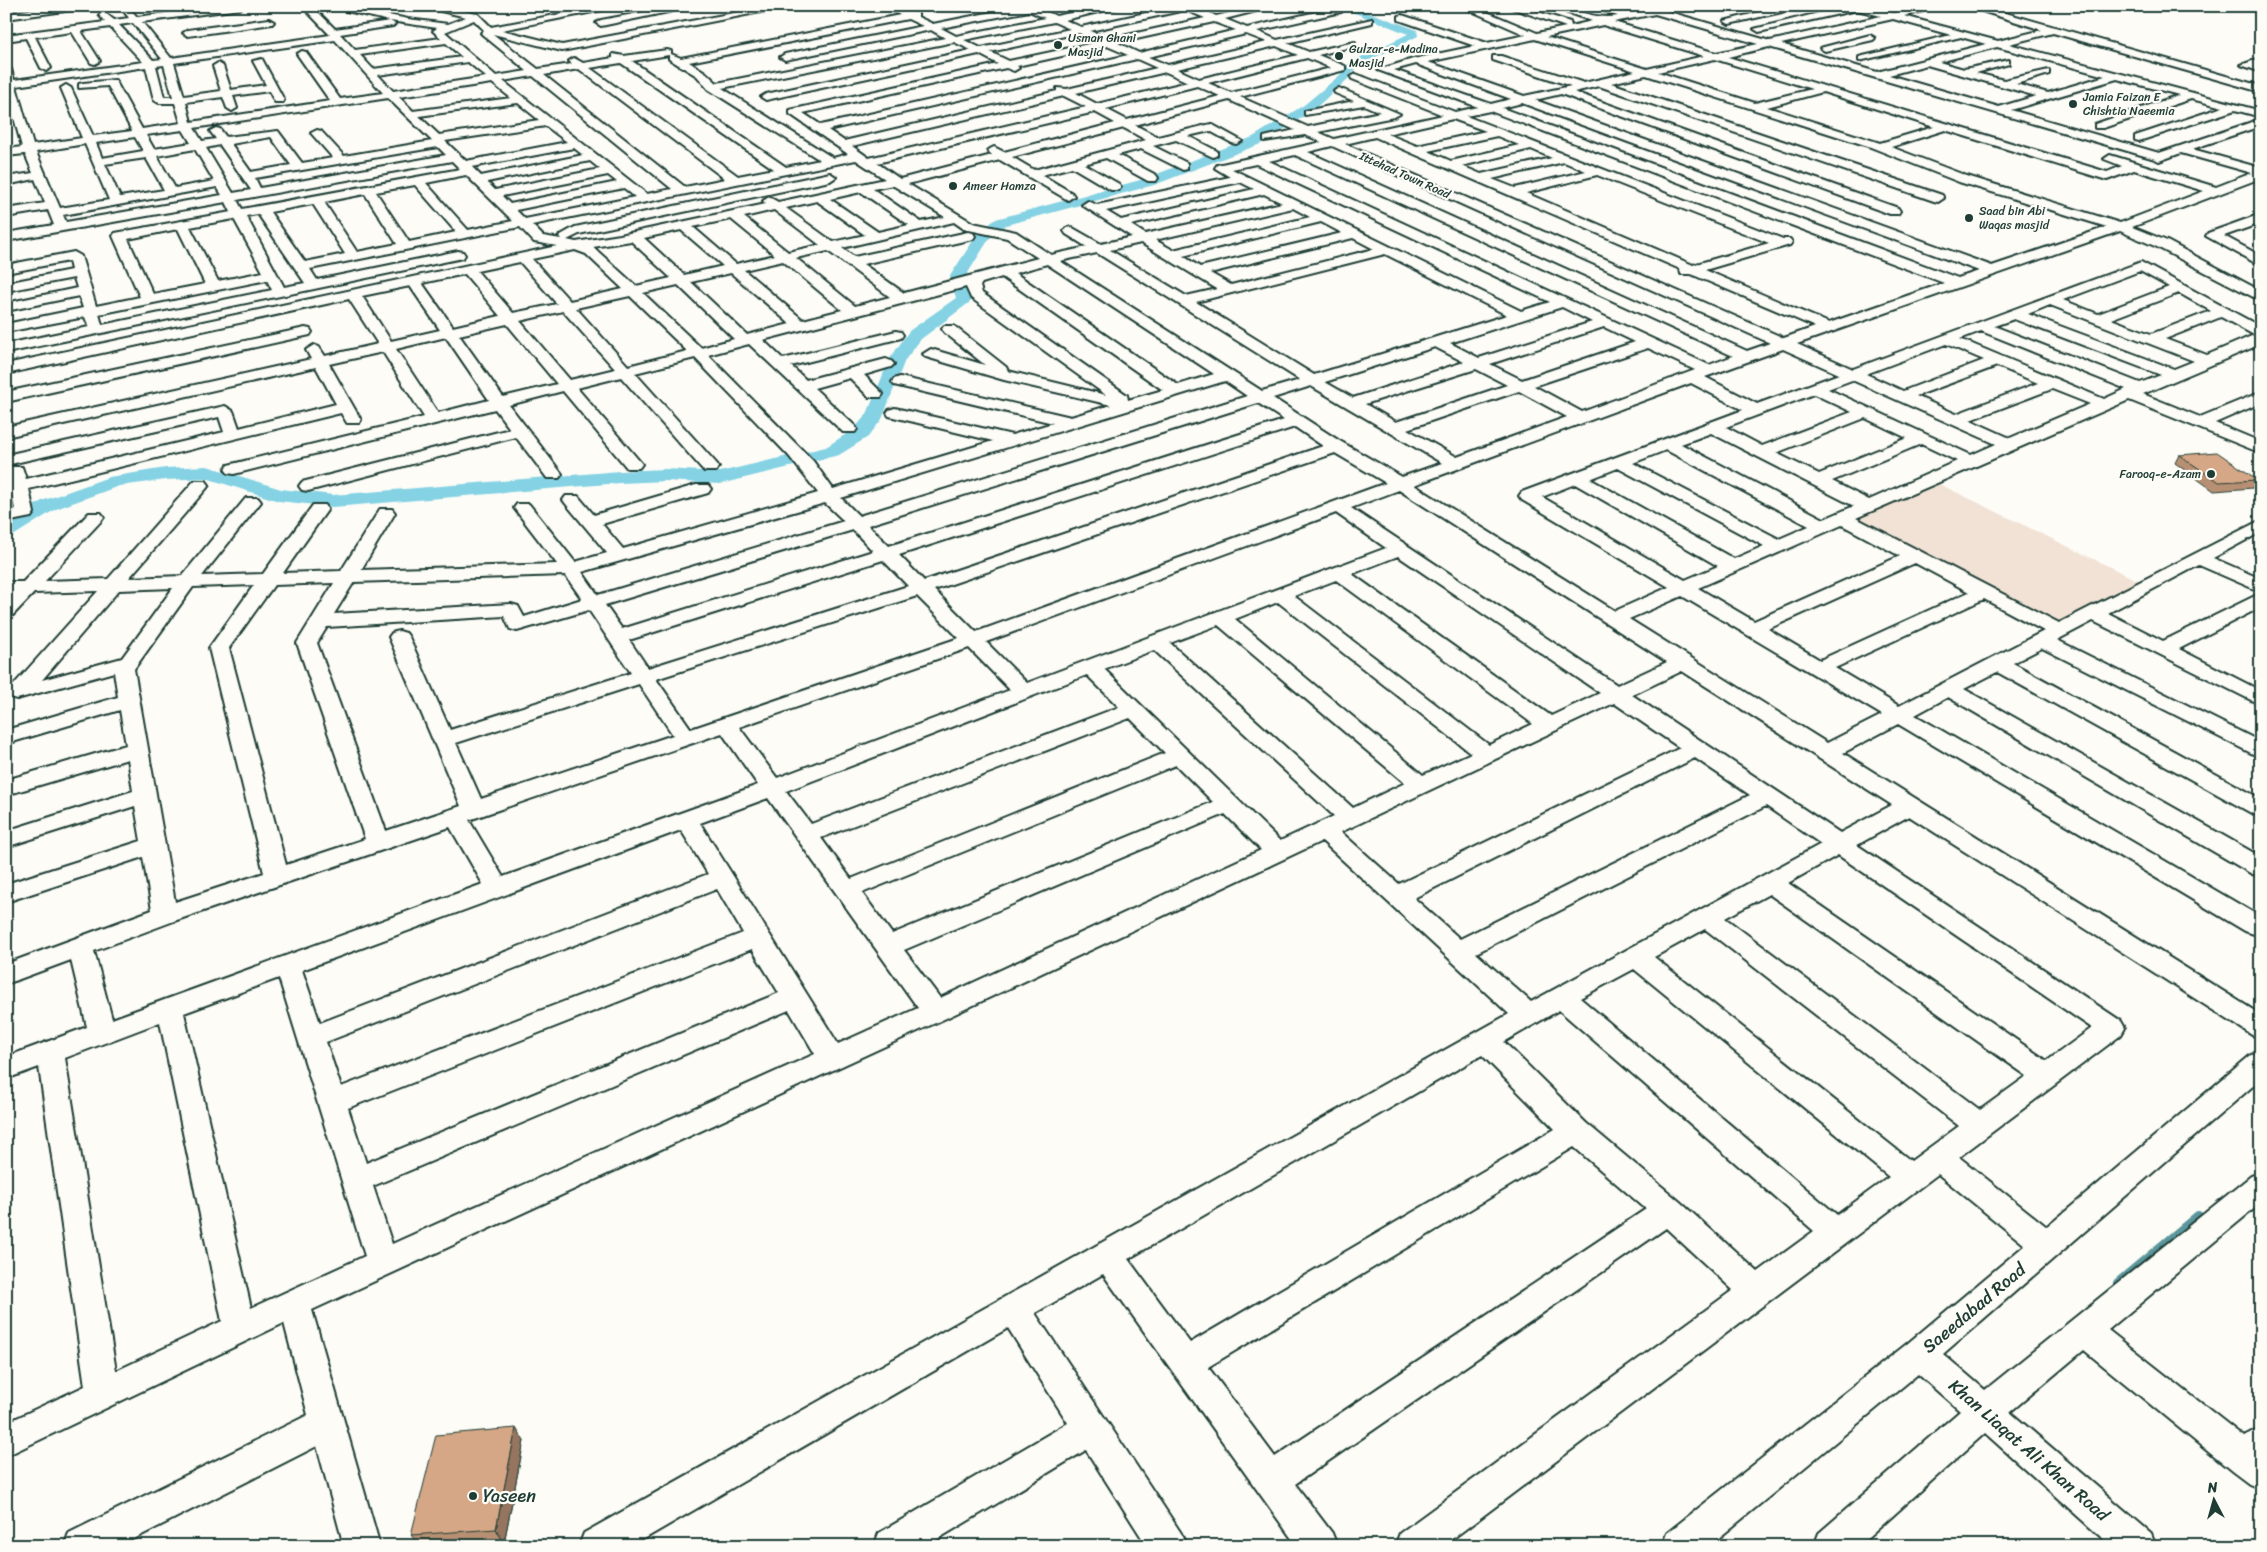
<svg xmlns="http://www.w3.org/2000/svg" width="2267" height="1552" font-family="Sriracha,sans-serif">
	<rect width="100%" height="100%" fill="#fdfcf7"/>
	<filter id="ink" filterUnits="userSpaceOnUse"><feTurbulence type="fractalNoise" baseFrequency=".02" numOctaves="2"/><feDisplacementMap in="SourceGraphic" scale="10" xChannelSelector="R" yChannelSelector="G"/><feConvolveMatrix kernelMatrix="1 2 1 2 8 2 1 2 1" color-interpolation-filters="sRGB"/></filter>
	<g filter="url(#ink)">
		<polygon fill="#f1e2d5" points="1929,479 2147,585 2059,631 1842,518"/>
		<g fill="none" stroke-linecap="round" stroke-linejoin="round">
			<polyline stroke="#5c969d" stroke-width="10" points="2118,1283 2198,1216"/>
			<polygon fill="#84d2e3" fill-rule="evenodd" points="1337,6 1352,6 1417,30 1418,36 1358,66 1348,79 1312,111 1263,143 1154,185 1006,225 989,239 966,276 972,299 970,302 921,339 905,360 882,419 868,437 839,455 720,484 666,481 620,483 333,507 279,501 206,478 166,480 119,486 56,509 13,536 6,538 6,523 42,501 109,477 166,468 207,466 281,489 333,495 620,471 666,469 720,472 826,447 854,429 867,414 889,360 909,331 956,298 950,276 978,233 996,219 1144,179 1253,137 1304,105 1340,75 1350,62 1408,34"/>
			<g stroke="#1f3d34" stroke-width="4">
				<g id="minor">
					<polygon points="58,6 84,6 80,9 6,19 6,13"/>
					<path d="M120,6h8l9,11 81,-11h26l-4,3 -98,13 29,36 159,-23 -28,-29h10l23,23 55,-8 -65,-15h19l64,13 40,5 18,-7 -46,-11h19l39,8 13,13 112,-21h20l-121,24 60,15 209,-39h20l-229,45 -69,-17 45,35 34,-5 -3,-3 5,-3 9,5 30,-5v-4l11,2 43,-6 4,1v3l10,4 219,-43 -15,-9c12,0 22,5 33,7v4l15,7 89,-18h20l-3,2 17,8 48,-10h19l-58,14 16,7 97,-21h18l20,10 42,-10h18l-51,13 22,9 91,-21 5,3 -2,2 -84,19 20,9 95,-21v4l-85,20 22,9 46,-10v4l-37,9 27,11v4l-105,27 68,30 72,-15 -16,-7 -59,10v-4l49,-10 -19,-8 -1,-2 5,-3 61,26 -6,3 -76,15 16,7 109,-24 -91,-36 -1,-2 5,-3 99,38 23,-5 -100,-37 35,-11 62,-13 -76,-26v-4l3,-1 85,28 39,-8 -66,-29h13l64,27 29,-6 -60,-21h14l50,16 1,4 21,-5 -44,-15c25,0 45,15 70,10l-29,-10h15l25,7 34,-7h18l-15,5 104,30 111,-25 -24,-6 -98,22 -5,-3 93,-23h19l27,7 32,-7h17l-38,10 94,25 44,-11 -76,-24h15l280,80v6l-208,-59 -44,11 252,67v6l-26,-7 -96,31 -4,-1v-4l88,-29 -32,-8 -88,29h-8v-4l84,-29 -62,-16 -106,31 148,43 102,-34v7l-69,23 69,19v10l-129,49 35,14 94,50v10l-104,-54 -37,-16 -323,113 56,25 288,-107 120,65v17l-118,50 57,23 61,-25v11l-46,20 46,19v11l-132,-53 -273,118 203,105 202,-103v12l-48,26 48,21v13l-62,-27 -91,48 55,28 98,-48v14l-82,42 82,42v14l-168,-84 -36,19 204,102v16l-219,-110 -29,15 248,136v18l-8,-3 -256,-142 -33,17 297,168v19l-9,-2 -304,-177 -33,18 339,198 7,-2v21l-7,2 -9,-3 -347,-207 -55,29 418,262v23l-9,-3 -343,-219 -52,29 264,176 4,7 -4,7 -162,122 88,70 204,-172 10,-3v27l-318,275 42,36 266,-214 10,-3v30l-153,127 136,107 17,-9v61l-12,-5 -16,-12 -149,-122 -74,62 141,121 5,13h-45l-126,-113 -126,113h-45l5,-13 141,-122 -42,-37 -209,172h-47l5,-13 241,-190 117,-98 -87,-71 -495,372h-48l5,-13 333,-243 -67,-62 -371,256 37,49 5,13h-40l-194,-272 -68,39 146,220 5,13h-39l-61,-96 -160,96h-52l5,-13 189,-110 -60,-95 -376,218h-53l5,-13 925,-519 -187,-173 -378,178 -632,291 68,236h-36l-27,-100 -197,100h-56l5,-13 239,-118 -24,-92 -278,133v-33l79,-37 -46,-319 -33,12v-22l81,-30 -16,-67 -65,24v-20l146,-54 -9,-53 -137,45v-18l135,-43 -6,-35 -129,41v-16l127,-40 -5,-32 -122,36v-15l120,-35 -6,-35 -114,34v-14l112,-33 -4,-25 -97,27 -7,-2 -4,-4 4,-4 88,-98 -64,2 -21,22 -7,2v-18l6,-5h-6v-12h17l66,-69h12l3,4 -3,4 -56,60 63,-2 86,-98h12l3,4 -3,4 -77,89 53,-2 64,-78h12l3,4 -59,74 61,-2 50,-69h12l3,4 -45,64 58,-2 39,-62h12l3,4 -34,57 196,-6 -43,-56 3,-4h12l46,58 32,-9 -41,-49 -3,-4 3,-4h12l16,19 102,-30h12l3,4 -3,4 -106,31 21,25 195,-56 -29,-37 -94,-98 -60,15 81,90 3,4 -3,4h-12l-83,-94 -44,11 65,76 -3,4h-12l-64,-77 -54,14 53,69 -3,4h-12l-31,-41 -208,54 -6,-1 -3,-4 3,-4 208,-53 -15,-20 -261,65 -6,-1 -3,-4 3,-4 196,-48 -41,-65 -54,12 32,56 -2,3h-12l-6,-10 -312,76 5,24 -3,4 -25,5v-10l9,-2 -3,-17 -6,1v-10l4,-1 -3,-12 3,-4h12l4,12 198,-47 -5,-15 -213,48v-10l219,-49 8,5 6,17 97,-24 -20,-37 -310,70v-10l305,-68 -5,-9 8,-5 5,2 6,9 53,-12 -29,-45 -343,75v-10l551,-118 -23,-4 -14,-15 -210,42 7,11 141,-29 5,1 2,3 -2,3 -5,1 -452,94v-9l83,-17 -4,-10 -79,15v-8l77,-16 -4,-12 -73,15v-8l71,-15 -3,-10 -68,13v-8l65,-13 -2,-9 -63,12v-8l68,-13 7,4 15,50 44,-9 -27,-61 2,-3 116,-21 -5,-10 -220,39v-8l48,-8 -6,-15 -42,7v-8l39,-6 -10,-24 -29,6v-8l27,-4 -8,-19 -19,2v-7l16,-2 -16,-58v-23l5,3 3,11 129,-18 -33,-35 -29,4 19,30 -5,3 -4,-1 -19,-31 -37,5 16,31 -5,3 -5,-3 -15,-30 -20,3v-6l99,-13 -6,-7 5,-3 10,8 15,-2zM1185,10l20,8 -96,21 -19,-8zM1029,11l16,7 -89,18 -15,-8zM1655,14l103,30 -42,9 -102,-31zM908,19l15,7 -138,28 -5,3 5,3 146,-30 14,8 -228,45 -12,-11 -16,-10zM1893,19l58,16 -92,22v4l102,-24 25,7 -109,28 -96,-28zM474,20l10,10 -3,3 2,2 44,36 -31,5 -51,-44zM390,21l47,7 -4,3 8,7 -86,12 -15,-16 53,-8 2,-2zM1054,22l16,7 -89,19 -17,-8zM1214,22l22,8 -97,23 -21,-10zM133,23l29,36 -9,1 -34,-35zM1603,25l101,31 -57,13 -101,-32zM1079,33l19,9 -89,19 -19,-9zM1246,34l21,8 -99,23 -20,-8zM1535,39l100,32 -51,12 -83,-27h-8v4l78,26 -47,10 -96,-34zM335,40l48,53 -43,6 -34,-47 -4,-1 -5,3 33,47 -139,21 -5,-20 37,-5 4,11 5,3 5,-3 -4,-12 36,-5 6,11h8l1,-2 -22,-41 -9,2 13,24 -35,5 -8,-24 -5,-3 -5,3 8,25 -37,5 -10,-33zM954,42l17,8 -205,44 -5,3 5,3 213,-46 19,10 -208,46v4l58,40 -15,4 -111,-70zM446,43l16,14 -89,12 -13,-14zM1107,46l21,9 -307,70 -18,-12 203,-45 8,3 5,-3 -2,-2zM1276,46l22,9 -99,24 -22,-10zM1769,47l386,112 4,2 22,-8 71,20 -36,14 -106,-32 -6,4 18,7 -15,6 -379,-115zM1997,47l108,29 -57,17 -32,-9 33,-10v-4l-45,10 -28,-7 33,-9v-4l-45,9 -25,-7zM669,55v4l28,17 11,13 112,71 -34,7 -154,-106zM1307,58l24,10 -100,25 -23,-10zM1137,59l20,9 -90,21 -10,-1v3l-213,50 -16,-11zM1715,59l97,30 -57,14 -97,-31zM468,62l18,15 -93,14 -15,-16zM621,63l153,106 -36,7 -148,-108zM1416,64l95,35 -20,5 -97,-34zM164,65l9,32h-9l-8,-31zM1927,65l109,31 -37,11 -110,-32zM146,67l8,33 5,3h16l6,20 -39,6 -27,-49 -32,3 -4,1v4l29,-2 24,45 -39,5 -22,-48 -5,-3 -5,3 21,50 -49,7 -17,-59zM579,69l146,110 -40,8 -141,-112zM1166,72l22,10 -91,22 -21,-11zM1646,75l222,71 91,36 148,45 -115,39 -457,-166 26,-6 329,120h8l2,-3 -2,-3 -324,-116 25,-6 335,115 4,1 6,-4 -2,-3 -331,-112zM533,76l139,113 -25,5 -144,-113zM492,83l19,15 -98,13 -14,-14zM1197,86l23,10 -93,24 -21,-11zM1823,92l111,35 -54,16 -113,-36zM1064,96l22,11 -217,51 -17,-12zM388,98l44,43 -88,15 -23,-25 -4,-1 -6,3 22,25 -31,5 -24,-32 -52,6 -6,-8 -4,-1 -6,3 6,8 -14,2 -8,-13zM1229,100l66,30 -31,7v4l41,-6 17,7 -105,23 -2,3 15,9 -133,28 -9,-4 -6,4 50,32 -31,7 -30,-17 -5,1 -2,3 2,3 21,13 -36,8 -35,-23 -43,-9 -65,-39 92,-24 68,40 6,-4 -2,-3 -30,-18 30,-8 39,23h8l2,-3 -2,-3 -35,-20 22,-6 42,23h8l2,-3 -2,-3 -38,-20 23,-6 42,21 4,-1v-6l-34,-17 23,-6 37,17 4,-2v-4l-29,-15 22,-5 22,12 4,1 6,-3 -31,-17 -53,13 -23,-12zM518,103l21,17 -100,15 -20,-19zM1522,103l457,168 -21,7 -456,-170zM1490,111l454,172 -115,40 -124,-53 85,-25 2,-3 -2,-3h-7l-317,-123zM1095,112l20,11 -111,29 -10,-5 -4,2 -2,2 4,4 -92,24 -23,-16zM1453,119l33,12 -69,15 -30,-12zM546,126l21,16 -101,19 -21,-20zM1124,128l22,12 -112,30 -22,-13zM183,130l8,13 -37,6 -8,-14zM1945,130l162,50 27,-10 70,21 -84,32 -153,-47 -76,-29zM1497,136l22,9 -68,16 -23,-10zM135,137l8,14 -41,7 -6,-15zM271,137l20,28 -40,7 -20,-28zM1375,137l305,132 1,5h10l124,53 -31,11 -439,-194zM85,144l24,56 -49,8 -24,-56zM220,145l31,45 -18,3 -27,-45zM1332,146l438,197 -23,8 -439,-199zM438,147l8,8 -186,33 -5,-10zM574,148l9,7 -102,21 -9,-9zM195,149l19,32 -39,7 -18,-32zM1531,149l21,9 -71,16 -19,-8zM1295,155l438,201 -24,9 -440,-204zM146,158l18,32 -44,7 -15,-33zM856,160l29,19 -107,23 -9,-5 -6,4 3,3 -146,31 -44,7 -9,-2 12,-6 251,-53 6,-4 -6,-4 -255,54 -16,9 2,3 -18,-3 -11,-11zM452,161l8,8 -218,40 -5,-9zM590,161l10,8 -105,21 -8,-8zM1564,162l22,9 -71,17 -23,-9zM1256,164l294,138 -29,9 -289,-142zM466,175l47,46 -45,9 -42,-47zM608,175l9,7 -107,22 -8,-8zM1597,175l172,68 -76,22 -167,-72zM1240,182l14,7 -133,31 -15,-9zM415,185l41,47 -47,10 -33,-50zM893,185l1,1 51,31 -24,5 -48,-33zM217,187l5,8 -156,27 -3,-7zM624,188l11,9 -110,22 -9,-9zM861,192l48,33 -31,7 -48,-33zM365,194l32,50 -40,8 -33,-50zM1264,194l18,9 -137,31 -14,-9zM817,201l48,34 -32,7 -47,-34zM313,204l32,50 -40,8 -35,-50zM1293,208l17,9 -137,33 -18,-10zM774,210l46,35 -32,7 -44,-35zM258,214l47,69 -21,4 -38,-71zM234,219l29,53 -45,9 -28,-54zM731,219l44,36 -39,9 -43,-37zM954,222l10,7 43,9 31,20 -134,35 -41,-29 110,-25 2,-3 -2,-3 -5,-1 -114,25 -12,-9zM1321,222l21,11 -142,34 -17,-11zM178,229l27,55 -52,10 -25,-55zM681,230l42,36 -39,9 -40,-37zM1353,238l21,11 -143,36 -21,-12zM631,241l40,37 -35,8 -43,-39zM1141,243l76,46 -31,7 -76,-46zM575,250l11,4 37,35 -53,12 -38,-42zM828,251l62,46 -35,9 -59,-48zM1097,253l203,127 -38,11 -202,-130zM1385,254l122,61 -193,60 -118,-73zM783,261l59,49 -39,10 -59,-50zM520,262l37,42 -44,9 -36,-42zM1047,264l167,110 -36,11 -163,-112zM2140,271l29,16 -71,27 -35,-14zM731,273l59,51 -43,11 -56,-53zM465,274l35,42 -47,11 -31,-44zM1002,277l161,113 -35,10 -1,-5 -145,-102 -2,-7 2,-3zM267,280l5,10 -170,35 -3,-11zM678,285l56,54 -33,9 -58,-55zM410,286l30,44 -49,11 -29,-45zM966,287l5,11 135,97 -98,-24 -2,-4 -52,-41h-10l-2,3 2,3 41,33 -54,-16 -8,5 3,3 78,23 107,25 -40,12 -171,-40 -6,2 -2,3 2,3 159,38 -41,12 -117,-27 -6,2 -2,3 2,3 104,25 -160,48 -20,-28 -105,-106 41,-11 94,88h12l2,-3 -2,-3 -41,-38 36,-10 19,19h12l2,-3 -19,-19 27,-8 3,-3 -3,-3 -5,-2 -80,21 -15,-14 110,-28 2,-3 -2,-3 -5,-1 -113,28 -20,-19zM2179,293l32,18 -60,23 -40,-15zM630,296l57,55 -59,15 -52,-58zM2050,305l144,56 -20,8 -146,-55zM1562,307l30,15 -113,36 -29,-15zM563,311l52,58 -45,11 -50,-59zM2221,317l33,18 -47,20 -42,-16zM2014,319l147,56 -21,8 -146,-57zM507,324l50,60 -54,13 -44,-62zM1604,327l31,15 -113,38 -32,-16zM1981,331l145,58 -22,10 -144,-60zM446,337l43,63 -51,13 -42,-64zM1946,344l38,16 -81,31 -37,-17zM1435,347l29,15 -111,36 -28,-16zM1648,348l47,22 -113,42 -48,-26zM1783,349l56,25 -82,30 -52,-27zM1997,366l41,17 -82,31 -40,-18zM1476,369l31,16 -111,37 -31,-18zM1852,380l144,64 -25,11 -143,-66zM1225,381l22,15 -388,120 -18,-18zM1691,383l52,27 -221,82 -3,4 3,4 147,87 -54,24 -201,-126zM1311,386l131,77 -40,14 -64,-37 -65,-42zM2052,389l38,15 -80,34 -40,-18zM1519,391l48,26 -110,40 -50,-28zM1814,394l38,18 -90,34 -36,-19zM1258,403l26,17 -395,126 -21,-21zM1865,418l42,20 -88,36 -43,-21zM1295,427l28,19 -399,135 -25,-26zM1711,433l143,73 -30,13 -143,-75zM1921,444l36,17 -88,39 -37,-19zM1666,450l143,76 -30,13 -146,-76zM1335,453l51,30 -410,149 -42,-42zM1618,468l146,78 -30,13 -144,-80zM1575,484l143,82 -33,14 -143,-83zM1399,490l268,172 -50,23 -266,-177zM825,503l19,18 -246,74 -16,-23zM1336,513l50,35 -359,135 -41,-41zM1842,525l58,31 -146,65 -56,-33zM853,530l20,21 -251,78 -17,-24zM1398,556l202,137 -49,23 -199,-142zM883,560l25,26 -260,82 -19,-28zM1915,563l54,29 -149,68 -52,-31zM565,575l17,24 -58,18 -6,-11 -7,-2 -177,10 20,-32zM1336,580l197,144 -44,21 -195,-149zM334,583l-37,60 68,196 -79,26 -57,-217 45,-63zM254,585l-45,63 55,225 -89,29 -41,-233 59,-82zM173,588l-51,70 -80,22 77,-90zM917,596l42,42 -268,91 -35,-50zM1682,596l200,119 -55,28 -198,-124zM1984,599l60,32 -145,75 -64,-38zM1278,602l193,151 -48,22 -188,-156zM589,610l42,63 -181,57 -41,-93 -3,-4 -7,-2 -7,2 -3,4 72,169 -75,25 -69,-188 10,-16 177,-11 6,13 7,2zM1218,625l187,158 -52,25 -183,-165zM969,648l41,42 -233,88 -38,-51zM1154,650l180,166 -54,25 -176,-172zM1682,671l210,134 -52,28 -208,-138zM1087,675l32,32 -308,117 -25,-33zM639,684l34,51 -192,64 -25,-56zM1614,703l66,45 -281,136 -58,-52zM1130,718l35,35 -314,126 -30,-41zM722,733l36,52 -255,92 -34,-57zM1695,758l55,37 -290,144 -46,-41zM1176,765l37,37 -321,132 -30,-41zM768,798l150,210 -80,36 -138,-221zM1766,806l55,38 -290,158 -55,-49zM1225,814l36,36 -321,148 -36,-48zM450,827l33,57 -371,135 -18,-68 80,-30zM681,830l27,44 -388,149 -18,-53zM1838,855l254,173 -45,33 -259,-178zM717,889l26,44 -402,154 -15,-45zM1769,894l258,182 -47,34 -255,-192zM1705,929l254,197 -48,35 -257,-204zM752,949l27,44 -413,170 -18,-55zM1634,969l255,208 -52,38 -257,-217zM279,978l86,278 -114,52 -67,-295zM789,1010l26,44 -423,190 -19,-58zM1559,1010l255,221 -56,41 -79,-71 -93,-78 -82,-81zM160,1022l62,299 -106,50 -51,-313zM1482,1055l73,74 -365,214 -62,-84zM1574,1147l72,62 -371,248 -67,-90z"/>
					<polygon points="677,6 697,6 601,26 596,23 601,20"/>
					<polygon points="1779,7 1784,10 1782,12 1729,24 1724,21"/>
					<polygon points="269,19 274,22 272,24 188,36 183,33 188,30"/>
					<polygon points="1870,35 1875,38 1873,40 1825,51 1820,48"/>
					<polygon points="2261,58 2261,64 2258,65 2261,66 2261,72 2241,65"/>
					<polygon points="2261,214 2261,223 2224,236 2261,256 2261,266 2206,236 2208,233"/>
					<polygon points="305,328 310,329 312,332 310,335 6,402 6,392"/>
				</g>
			</g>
			<use href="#minor" fill="#fdfcf7" fill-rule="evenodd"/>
		</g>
		<g fill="#b79073" stroke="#1f3d34">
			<polygon points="2179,455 2258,480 2253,488 2214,491 2175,463"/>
			<polygon points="524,1441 504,1543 456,1546 419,1546 411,1535"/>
		</g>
		<polygon fill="#95755e" stroke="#1f3d34" points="516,1428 524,1441 504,1543 496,1529"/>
		<g fill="#d5a786" stroke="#1f3d34">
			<polygon points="2217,452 2258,480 2219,482 2179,455"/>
			<polygon points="516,1428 496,1529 411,1535 436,1435"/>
		</g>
	</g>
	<g fill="#1f3d34" stroke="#fdfcf7" stroke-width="2">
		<circle cx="1058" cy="45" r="5"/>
		<circle cx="1339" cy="56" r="5"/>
		<circle cx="2073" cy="104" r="5"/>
		<circle cx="953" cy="186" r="5"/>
		<circle cx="1969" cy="218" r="5"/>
		<circle cx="2211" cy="474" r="5"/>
		<circle cx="473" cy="1496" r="5"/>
	</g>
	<g text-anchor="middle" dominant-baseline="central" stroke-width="4.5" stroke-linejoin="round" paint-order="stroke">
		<g font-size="12" fill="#1f3d34" stroke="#fdfcf7" text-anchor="start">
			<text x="1068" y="38">Usman Ghani<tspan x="1068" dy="14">Masjid</tspan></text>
			<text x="1349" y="49">Gulzar-e-Madina<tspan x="1349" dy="14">Masjid</tspan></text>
			<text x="2083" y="97">Jamia Faizan E<tspan x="2083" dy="14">Chishtia Naeemia</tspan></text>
			<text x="963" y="186">Ameer Hamza</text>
			<text x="1979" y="211">Saad bin Abi<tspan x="1979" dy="14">Waqas masjid</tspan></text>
			<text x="2201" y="474" text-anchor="end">Farooq-e-Azam</text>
		</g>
		<g font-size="12" fill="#1f3d34" stroke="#fdfcf7">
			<text transform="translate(1405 175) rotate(24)">Ittehad Town Road</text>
		</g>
		<g font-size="18" fill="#1f3d34" stroke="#fdfcf7">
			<text transform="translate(1974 1308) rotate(-40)">Saeedabad Road</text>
			<text transform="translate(2029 1450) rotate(41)">Khan Liaqat Ali Khan Road</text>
		</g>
		<g font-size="18" fill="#1f3d34" stroke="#fdfcf7" text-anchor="start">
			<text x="483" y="1496">Yaseen</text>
		</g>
	</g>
	<rect width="2267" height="1552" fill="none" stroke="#fdfcf7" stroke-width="25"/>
	<rect x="12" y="12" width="2242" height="1527" fill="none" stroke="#1f3d34" stroke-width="2" filter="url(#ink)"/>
	<g transform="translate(2214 1500) rotate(354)" stroke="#fdfcf7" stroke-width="4" paint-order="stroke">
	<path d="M0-4L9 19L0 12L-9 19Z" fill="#1f3d34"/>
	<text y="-8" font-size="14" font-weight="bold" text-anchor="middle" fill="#1f3d34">N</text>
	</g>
</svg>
